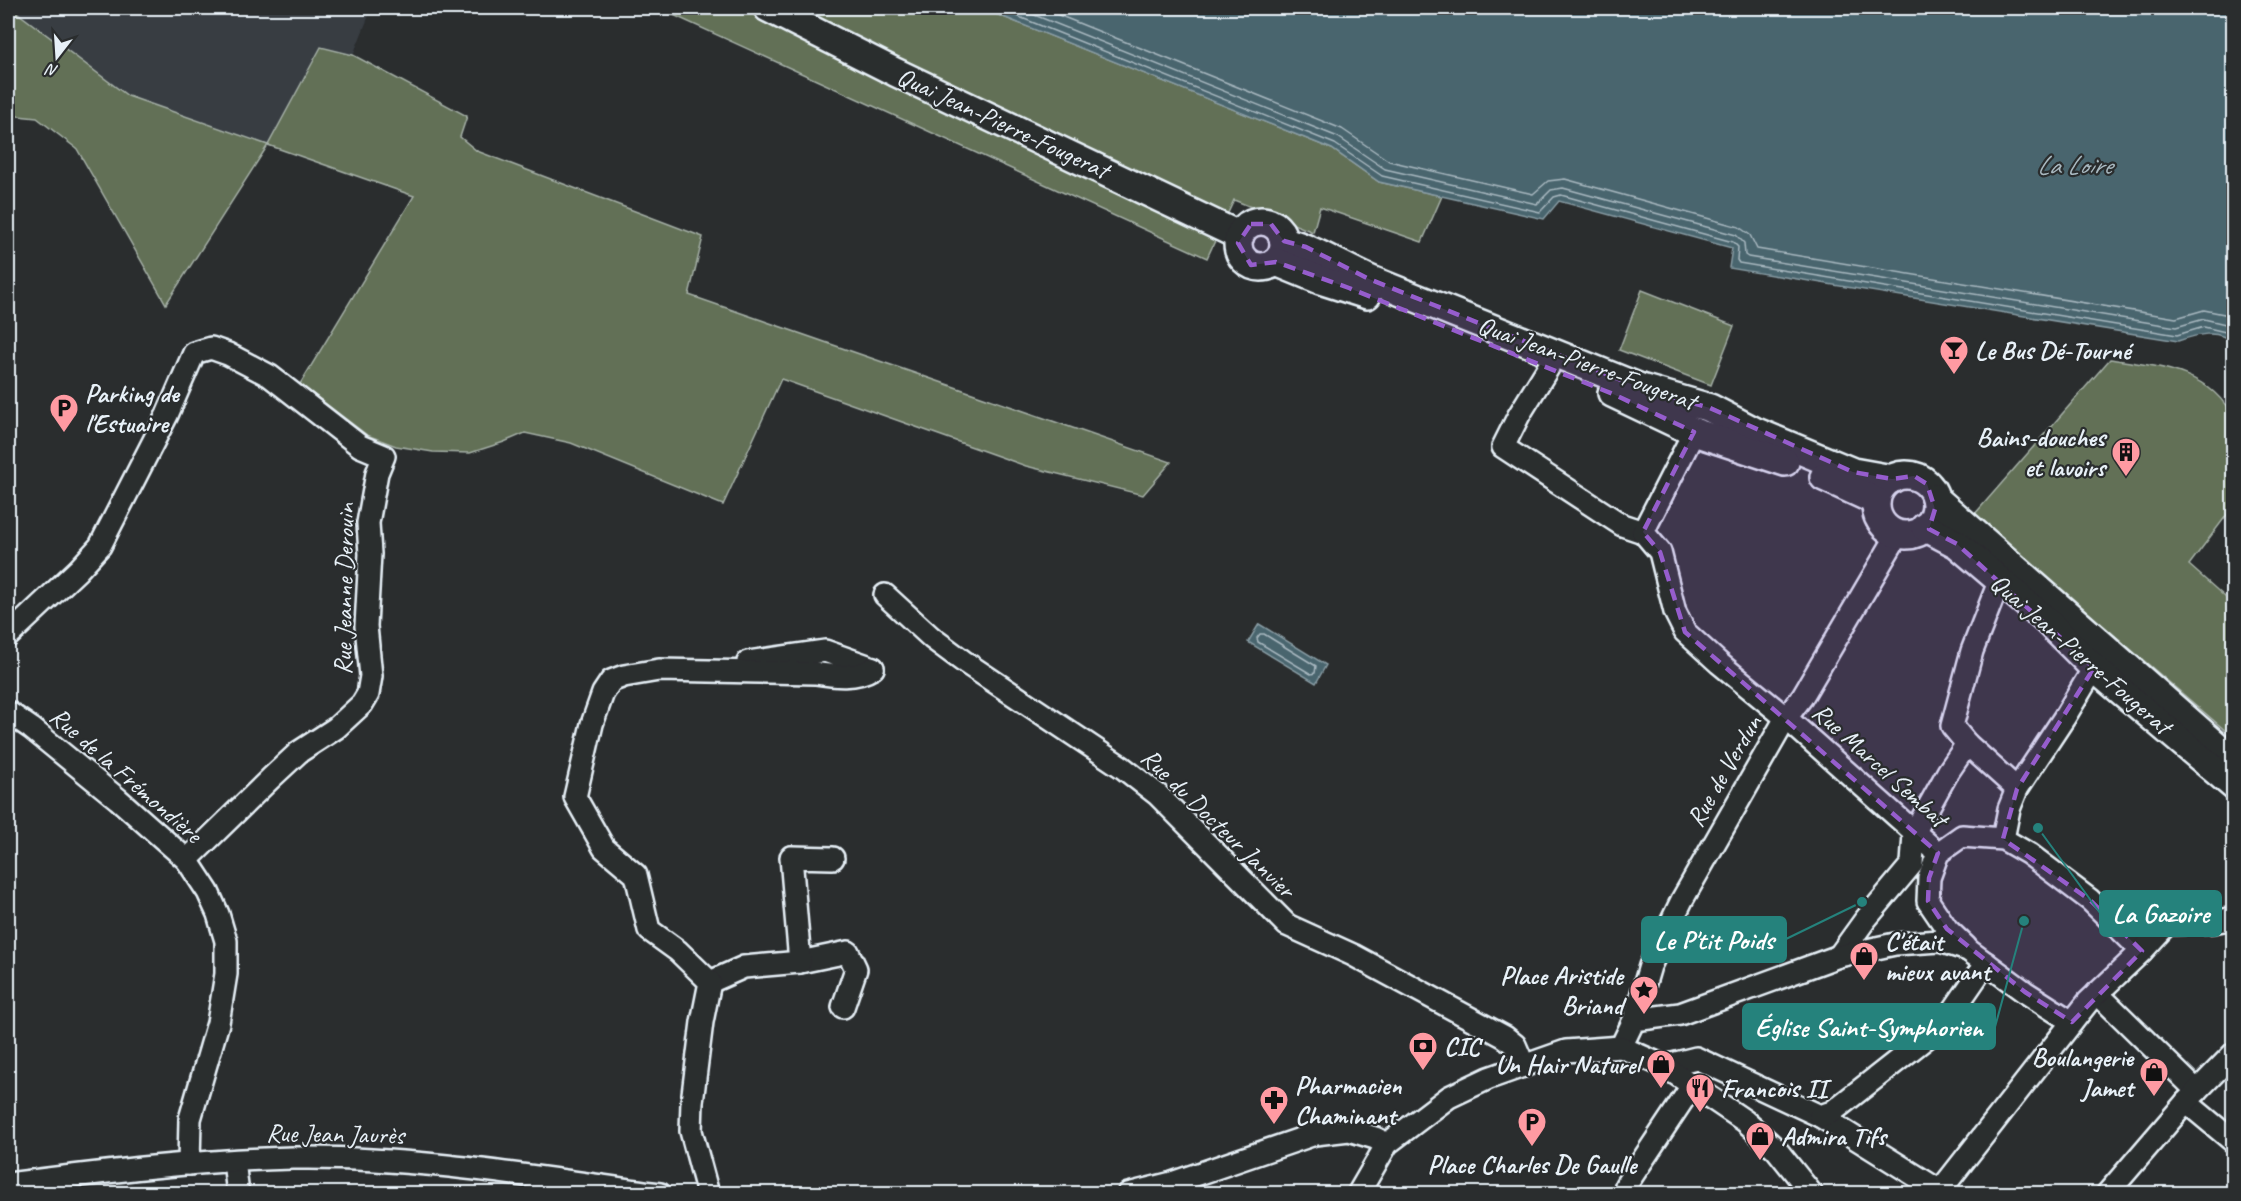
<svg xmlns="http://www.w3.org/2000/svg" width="2241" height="1201" font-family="Caveat,sans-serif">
	<rect width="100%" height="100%" fill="#2a2d2e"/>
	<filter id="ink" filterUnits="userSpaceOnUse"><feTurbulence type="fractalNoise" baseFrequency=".0167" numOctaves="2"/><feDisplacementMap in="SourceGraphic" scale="12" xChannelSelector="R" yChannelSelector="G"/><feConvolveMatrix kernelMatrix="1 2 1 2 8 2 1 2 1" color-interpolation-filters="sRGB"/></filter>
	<g filter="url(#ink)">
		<polygon fill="#383d43" points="11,8 372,8 353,55 321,47 268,145 128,96"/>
		<g fill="#626f56" stroke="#a5b0a7" stroke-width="1.5">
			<polygon points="8,8 11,8 128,96 268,145 321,47 353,55 467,116 460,137 477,151 703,237 689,295 1171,462 1143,495 1026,466 781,379 723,505 571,443 525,433 504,442 470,453 433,452 396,446 367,435 300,384 414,196 268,145 166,304 77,149 37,118 8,115"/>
			<polygon points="658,8 981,8 1332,149 1379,182 1442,196 1422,242 1320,207 1313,232 1234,200 1207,258"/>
			<polygon points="1642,290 1734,326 1711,385 1619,350"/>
			<path d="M2110,359c46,7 101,11 123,59v83l-4,11 -40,53 44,39v133l-259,-222z"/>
		</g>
		<g fill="#4a656e" stroke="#899da5" stroke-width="1.5">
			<path d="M981,8h1252v335c-15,-15 -37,-8 -55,-2l-449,-73 3,-20 -173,-47 -15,18 -165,-37 -47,-33z"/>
			<polygon points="1259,624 1326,665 1316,683 1248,642"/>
		</g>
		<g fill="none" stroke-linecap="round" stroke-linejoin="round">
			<g stroke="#a9b9c1" stroke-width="1.5">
				<polyline points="997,8 1335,144 1382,176 1540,212 1554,197 1561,195 1733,242 1738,247 1737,260 1739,263 2177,335 2204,327 2234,334"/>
				<polyline points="1017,8 1338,137 1385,169 1537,204 1551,190 1563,188 1736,235 1744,243 1745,255 1748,257 2176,327 2204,319 2234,326"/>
				<polyline points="1041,8 1342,129 1389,161 1533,194 1548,181 1565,179 1739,227 1750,235 1757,249 2176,318 2204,310 2234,316"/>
				<polygon points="1260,634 1264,634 1316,666 1315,673 1311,674 1258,642 1257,638"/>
			</g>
			<g stroke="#e8f1f8" stroke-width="26">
				<g id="minor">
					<polyline points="1548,368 1519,415 1503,447 1622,525 1643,532"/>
					<polyline points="1643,532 1660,552 1675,612 1685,632 1719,663 1786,718 1938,853"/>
					<polyline points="1643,532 1694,432"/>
					<polyline points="885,595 932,638 963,661 1122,767 1158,795 1287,925 1353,955 1505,1037 1515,1045 1524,1066"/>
					<polyline points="8,636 78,570 100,546 167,415 194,353 211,348 228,354 270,376 360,446 384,456 377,473 368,523 370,554 366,626 371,676 368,694 362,704 336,728 299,752 271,778 187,860"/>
					<polyline points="748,662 825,651 873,668"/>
					<polyline points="8,712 31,728 118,799 187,860 208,892 218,914 226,941 226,974 218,1023 190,1119 189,1164"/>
					<polyline points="1967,744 2017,789"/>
					<polyline points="2003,839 2009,809 2017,789 2064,718 2094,668"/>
					<polyline points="1966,947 1947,929 1928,901 1929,878 1938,853 1962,836 2003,839 2029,854 2090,900 2142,951"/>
					<polyline points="1839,956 1865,920 1912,864 1914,833 1948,772 1967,744 1952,726 1972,651 1999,582"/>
					<polyline points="800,962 848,952 856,969 843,1007"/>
					<polyline points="710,982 744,967 800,962 791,857 833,858"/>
					<polyline points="2097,993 2197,1091"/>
					<polyline points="1634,1020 1680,1014 1839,956 1895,944 1940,941 1968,950 2025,992 2072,1022"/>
					<polyline points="1621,1047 1634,1020 1650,966 1682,900 1786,718 1802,697 1898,534"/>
					<polyline points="1664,1066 1696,1058 1820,1116 1940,1191 1948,1194"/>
					<polyline points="2186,1102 2234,1142"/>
					<polyline points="1820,1116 1832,1112 1944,1024 1986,963"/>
					<polyline points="234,1161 238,1194"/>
					<path d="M8,1184c94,-12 190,-24 285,-26 123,-2 246,20 367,36"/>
					<polyline points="1626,1185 1692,1086"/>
					<polyline points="1940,1191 2088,1002 2142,951 2167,924 2213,922 2234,918"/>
					<path d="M708,1194l-17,-63 1,-29 10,-80 8,-40 -32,-31 -29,-21 -13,-55 -32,-27 -29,-51 17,-73 11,-31 8,-12 13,-5 35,-6 156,3c19,3 41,6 58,-5"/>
					<polyline points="1128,1194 1172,1183 1315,1134 1349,1130 1375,1138 1387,1144"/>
					<polyline points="1358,1194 1387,1144 1449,1097 1489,1078 1566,1051 1621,1047 1664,1066 1745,1121 1776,1149 1812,1194"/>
					<polyline points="2107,1194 2186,1102 2234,1053"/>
				</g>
			</g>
			<g stroke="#e8f1f8" stroke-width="32">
				<g id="major">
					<polyline points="768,8 895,72 1240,236"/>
					<circle cx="1261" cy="244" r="23"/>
					<path d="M1284,241c30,8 56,25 85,38l272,109 69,20 44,23 99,41 39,7"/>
					<polyline points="1276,262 1320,280 1367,295"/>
					<polyline points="1612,393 1694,432 1785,462"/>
					<circle cx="1906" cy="505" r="30"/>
					<polyline points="1824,477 1876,501"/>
					<polyline points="1935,498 2234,761"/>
					<polyline points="1925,527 1957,544 2045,619 2094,668 2234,786"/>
				</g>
			</g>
			<use href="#minor" stroke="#2a2d2e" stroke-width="21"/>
			<use href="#major" stroke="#2a2d2e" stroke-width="27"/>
		</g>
	</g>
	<path fill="#965dcd" fill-opacity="0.2" stroke="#965dcd" stroke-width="4.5" stroke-dasharray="12 8" stroke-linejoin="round" d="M1251,224h20l13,17 22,6 63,32 272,109 69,20 143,64 39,7 22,-3 13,8 8,25 -6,20 28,15 137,124 -77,121 -14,50 87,61 52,51 -70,71 -47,-30 -78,-63 -19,-28 1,-23 9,-25 -253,-221 -25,-80 -17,-20 51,-100 -81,-38 -264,-106 -73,-26 -25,3 -13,-22z"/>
	<defs>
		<g id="bar-pin" transform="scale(1.5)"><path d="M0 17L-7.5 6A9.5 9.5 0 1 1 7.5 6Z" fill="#ff9aa2" stroke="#2a2d2e"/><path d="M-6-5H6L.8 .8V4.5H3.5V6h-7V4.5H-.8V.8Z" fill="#111"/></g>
		<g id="parking-pin" transform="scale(1.5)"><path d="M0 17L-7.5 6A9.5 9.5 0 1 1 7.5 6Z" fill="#ff9aa2" stroke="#2a2d2e"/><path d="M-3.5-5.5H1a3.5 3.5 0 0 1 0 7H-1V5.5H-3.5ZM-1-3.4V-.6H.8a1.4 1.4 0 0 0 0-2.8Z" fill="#111"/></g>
		<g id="building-pin" transform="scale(1.5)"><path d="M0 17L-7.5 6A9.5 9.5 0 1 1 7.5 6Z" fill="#ff9aa2" stroke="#2a2d2e"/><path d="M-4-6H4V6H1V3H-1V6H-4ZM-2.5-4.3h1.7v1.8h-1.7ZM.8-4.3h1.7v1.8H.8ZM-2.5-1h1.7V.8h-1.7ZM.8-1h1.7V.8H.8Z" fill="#111"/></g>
		<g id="shop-pin" transform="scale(1.5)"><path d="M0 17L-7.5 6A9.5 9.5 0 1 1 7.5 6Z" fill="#ff9aa2" stroke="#2a2d2e"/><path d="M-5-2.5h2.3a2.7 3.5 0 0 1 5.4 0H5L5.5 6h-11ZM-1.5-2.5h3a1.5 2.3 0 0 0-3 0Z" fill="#111"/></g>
		<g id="sight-pin" transform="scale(1.5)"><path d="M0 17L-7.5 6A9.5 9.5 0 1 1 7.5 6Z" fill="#ff9aa2" stroke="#2a2d2e"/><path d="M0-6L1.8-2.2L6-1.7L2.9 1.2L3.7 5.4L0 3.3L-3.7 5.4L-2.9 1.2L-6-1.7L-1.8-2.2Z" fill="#111"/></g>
		<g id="bank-pin" transform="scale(1.5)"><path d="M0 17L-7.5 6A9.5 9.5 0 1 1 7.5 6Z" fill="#ff9aa2" stroke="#2a2d2e"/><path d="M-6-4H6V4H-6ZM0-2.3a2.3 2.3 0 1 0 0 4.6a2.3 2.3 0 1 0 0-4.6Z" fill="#111"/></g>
		<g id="restaurant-pin" transform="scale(1.5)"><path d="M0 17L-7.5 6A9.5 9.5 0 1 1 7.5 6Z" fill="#ff9aa2" stroke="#2a2d2e"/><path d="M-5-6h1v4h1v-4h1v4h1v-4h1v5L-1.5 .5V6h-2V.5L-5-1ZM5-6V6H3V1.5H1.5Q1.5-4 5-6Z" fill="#111"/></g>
		<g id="pharmacy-pin" transform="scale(1.5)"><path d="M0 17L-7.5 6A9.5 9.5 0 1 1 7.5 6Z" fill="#ff9aa2" stroke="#2a2d2e"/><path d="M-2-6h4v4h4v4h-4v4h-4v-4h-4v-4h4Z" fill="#111"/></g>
	</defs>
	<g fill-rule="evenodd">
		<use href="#bar-pin" x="1954" y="350"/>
		<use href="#parking-pin" x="64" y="408"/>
		<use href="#building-pin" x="2126" y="452"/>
		<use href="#shop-pin" x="1864" y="956"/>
		<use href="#sight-pin" x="1644" y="990"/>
		<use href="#bank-pin" x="1423" y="1046"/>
		<use href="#shop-pin" x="1661" y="1064"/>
		<use href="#shop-pin" x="2154" y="1072"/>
		<use href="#restaurant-pin" x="1700" y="1088"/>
		<use href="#pharmacy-pin" x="1274" y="1100"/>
		<use href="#parking-pin" x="1532" y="1122"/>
		<use href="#shop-pin" x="1760" y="1136"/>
	</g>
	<g text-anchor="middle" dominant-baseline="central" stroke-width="4.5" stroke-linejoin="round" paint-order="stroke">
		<g font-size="26" fill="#e8f1f8" stroke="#2a2d2e">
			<text transform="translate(1003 123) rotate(25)">Quai Jean-Pierre-Fougerat</text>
			<text transform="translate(1587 363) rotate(20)">Quai Jean-Pierre-Fougerat</text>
			<text transform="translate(344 589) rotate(-89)">Rue Jeanne Derouin</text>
			<text transform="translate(2081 654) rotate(41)">Quai Jean-Pierre-Fougerat</text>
			<text transform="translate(1880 765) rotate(42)">Rue Marcel Sembat</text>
			<text transform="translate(1724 771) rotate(-60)">Rue de Verdun</text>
			<text transform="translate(126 775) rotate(41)">Rue de la Frémondière</text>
			<text transform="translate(1218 823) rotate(44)">Rue du Docteur Janvier</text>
			<text transform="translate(335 1134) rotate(1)">Rue Jean Jaurès</text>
		</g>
		<g font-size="26" font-weight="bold" fill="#e8f1f8" stroke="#2a2d2e" text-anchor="start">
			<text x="1975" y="350">Le Bus Dé-Tourné</text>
			<text x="85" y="393">Parking de<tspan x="85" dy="30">l'Estuaire</tspan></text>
			<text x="2105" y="437" text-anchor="end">Bains-douches<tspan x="2105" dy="30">et lavoirs</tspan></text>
			<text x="1885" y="941">C'était<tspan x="1885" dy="30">mieux avant</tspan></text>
			<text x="1623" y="975" text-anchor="end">Place Aristide<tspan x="1623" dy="30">Briand</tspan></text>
			<text x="1444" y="1046">CIC</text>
			<text x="2133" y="1057" text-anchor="end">Boulangerie<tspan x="2133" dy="30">Jamet</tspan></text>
			<text x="1640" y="1064" text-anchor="end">Un Hair Naturel</text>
			<text x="1295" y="1085">Pharmacien<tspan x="1295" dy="30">Chaminant</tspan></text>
			<text x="1721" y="1088">Francois II</text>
			<text x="1781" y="1136">Admira Tifs</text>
			<text x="1532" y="1164" text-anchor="middle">Place Charles De Gaulle</text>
		</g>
		<g font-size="27" font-style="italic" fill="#a9b9c1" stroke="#2a2d2e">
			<text x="2074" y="165">La Loire</text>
		</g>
	</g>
	<path fill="none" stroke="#25827c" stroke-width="2" d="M2038 828L2100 913M1862 902L1786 939M2024 921L1995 1027"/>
	<g fill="#25827c" stroke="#2a2d2e" stroke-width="2">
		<circle cx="2038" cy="828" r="6"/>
		<circle cx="1862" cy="902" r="6"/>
		<circle cx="2024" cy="921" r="6"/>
	</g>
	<g fill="#25827c" stroke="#25827c" stroke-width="2">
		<rect x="2100" y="891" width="121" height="45" rx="6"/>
		<rect x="1642" y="917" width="144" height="45" rx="6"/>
		<rect x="1743" y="1004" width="252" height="45" rx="6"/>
	</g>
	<g font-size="27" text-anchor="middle" font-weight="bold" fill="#fff">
		<text x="2161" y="922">La Gazoire</text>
		<text x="1714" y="949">Le P'tit Poids</text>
		<text x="1869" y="1036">Église Saint-Symphorien</text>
	</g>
	<rect width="2241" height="1201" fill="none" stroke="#2a2d2e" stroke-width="30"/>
	<rect x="15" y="15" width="2211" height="1171" fill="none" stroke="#e8f1f8" stroke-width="2" filter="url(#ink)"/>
	<g transform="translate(57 57) rotate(197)" stroke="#2a2d2e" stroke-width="4.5" paint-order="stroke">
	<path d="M0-4.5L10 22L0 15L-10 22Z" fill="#e8f1f8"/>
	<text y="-9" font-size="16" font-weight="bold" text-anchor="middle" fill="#e8f1f8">N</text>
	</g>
</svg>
